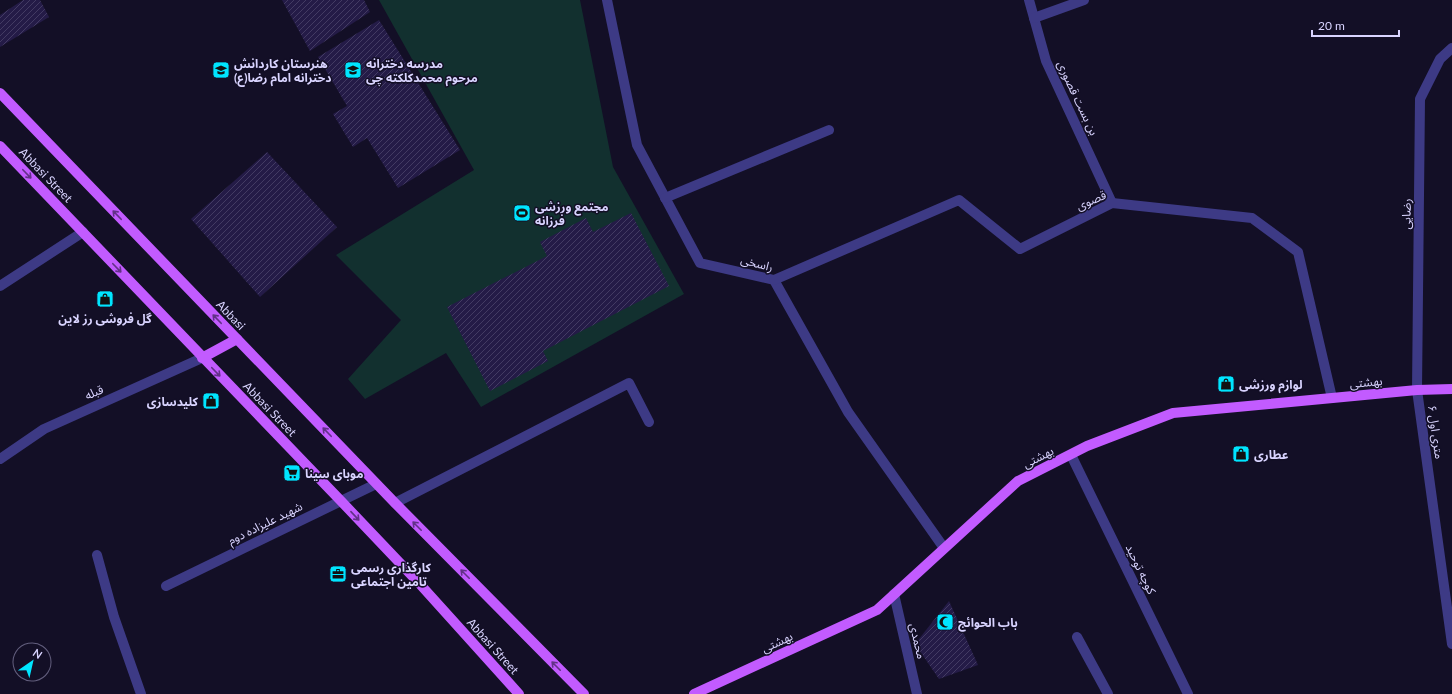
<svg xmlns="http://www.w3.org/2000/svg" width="1452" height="694" font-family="Lato,'Noto Sans Arabic',sans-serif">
	<defs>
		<pattern id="building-hatch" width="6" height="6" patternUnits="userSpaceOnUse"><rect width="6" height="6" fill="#241b47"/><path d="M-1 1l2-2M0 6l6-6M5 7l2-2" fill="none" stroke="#433b63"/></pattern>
	</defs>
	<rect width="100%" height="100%" fill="#130f26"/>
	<polygon fill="#12302f" points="379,0 580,0 613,167 684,294 481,407 446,353 365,399 348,379 401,320 336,255 474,170"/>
	<g fill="url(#building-hatch)">
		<polygon points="23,0 40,0 49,17 0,47 0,15"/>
		<polygon points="282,0 364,0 370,12 310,51"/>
		<polygon points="379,20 460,150 398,188 367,138 353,147 333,114 347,106 318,57"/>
		<polygon points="267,152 337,227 260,297 191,219"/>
		<polygon points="631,213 669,286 543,351 548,361 490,391 447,307 547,256 540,242 586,218 593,232"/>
		<polygon points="949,601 978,665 939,679 915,644"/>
	</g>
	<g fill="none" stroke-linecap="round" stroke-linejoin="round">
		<g stroke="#3d3a85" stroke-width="10">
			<polyline points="607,0 637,145 700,263 774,280 848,412 944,548"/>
			<polyline points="1029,0 1046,61 1112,203"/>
			<polyline points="1034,18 1084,0"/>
			<polyline points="1452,48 1440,59 1420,99 1417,390 1452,644"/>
			<polyline points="665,198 829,130"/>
			<polyline points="774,280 959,200 1020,249 1112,203 1252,218 1298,252 1332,398"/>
			<polyline points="0,286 83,232"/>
			<polyline points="1071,455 1188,694"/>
			<polyline points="0,459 44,429 202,358"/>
			<polyline points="395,503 629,383 649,422"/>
			<polyline points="97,555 114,617 141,694"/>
			<polyline points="166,586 376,484"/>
			<polyline points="894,594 917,694"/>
			<polyline points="1077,637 1108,694"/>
		</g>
		<g stroke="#c25bff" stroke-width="10">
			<polyline points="0,93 395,503 584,694"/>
			<polyline points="0,146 341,501 418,582 519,694"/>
			<polyline points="202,358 237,339"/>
			<polyline points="694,694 877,610 1018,481 1087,446 1173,413 1417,390 1452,389"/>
		</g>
	</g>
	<defs><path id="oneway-shaft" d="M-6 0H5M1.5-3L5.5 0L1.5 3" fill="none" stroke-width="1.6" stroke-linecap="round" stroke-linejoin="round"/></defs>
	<g stroke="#623188">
		<use href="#oneway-shaft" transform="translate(27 174) rotate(46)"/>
		<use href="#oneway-shaft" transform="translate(117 215) rotate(-134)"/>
		<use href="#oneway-shaft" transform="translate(117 268) rotate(46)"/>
		<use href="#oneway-shaft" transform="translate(217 319) rotate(-134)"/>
		<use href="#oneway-shaft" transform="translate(216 372) rotate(46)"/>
		<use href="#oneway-shaft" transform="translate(327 432) rotate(-134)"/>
		<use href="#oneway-shaft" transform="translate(355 516) rotate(47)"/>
		<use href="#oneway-shaft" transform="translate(417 526) rotate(-135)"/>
		<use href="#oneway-shaft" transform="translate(465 574) rotate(-135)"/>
		<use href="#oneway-shaft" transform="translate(556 666) rotate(-135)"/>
	</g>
	<defs>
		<g id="school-square" transform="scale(0.9)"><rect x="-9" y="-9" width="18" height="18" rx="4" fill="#00e5ff" stroke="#130f26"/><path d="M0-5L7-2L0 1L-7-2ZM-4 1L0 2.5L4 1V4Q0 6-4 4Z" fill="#111"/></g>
		<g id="stadium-square" transform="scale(0.9)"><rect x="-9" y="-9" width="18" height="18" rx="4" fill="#00e5ff" stroke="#130f26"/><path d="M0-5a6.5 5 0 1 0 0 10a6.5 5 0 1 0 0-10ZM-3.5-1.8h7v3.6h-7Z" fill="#111"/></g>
		<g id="shop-square" transform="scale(0.9)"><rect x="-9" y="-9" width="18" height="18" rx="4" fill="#00e5ff" stroke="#130f26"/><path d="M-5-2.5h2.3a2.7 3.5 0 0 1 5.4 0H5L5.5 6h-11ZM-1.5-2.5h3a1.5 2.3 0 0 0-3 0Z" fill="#111"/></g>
		<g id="supermarket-square" transform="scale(0.9)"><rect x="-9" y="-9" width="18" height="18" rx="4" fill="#00e5ff" stroke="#130f26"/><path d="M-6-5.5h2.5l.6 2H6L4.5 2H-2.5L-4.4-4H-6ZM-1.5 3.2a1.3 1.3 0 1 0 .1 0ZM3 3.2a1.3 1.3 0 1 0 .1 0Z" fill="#111"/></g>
		<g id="office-square" transform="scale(0.9)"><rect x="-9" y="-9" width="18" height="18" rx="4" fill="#00e5ff" stroke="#130f26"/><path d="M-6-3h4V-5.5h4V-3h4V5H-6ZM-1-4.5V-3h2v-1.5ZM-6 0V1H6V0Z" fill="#111"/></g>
		<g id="mosque-square" transform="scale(0.9)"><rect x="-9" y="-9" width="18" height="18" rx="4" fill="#00e5ff" stroke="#130f26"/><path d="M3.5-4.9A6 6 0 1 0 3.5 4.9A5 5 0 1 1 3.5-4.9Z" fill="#111"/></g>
	</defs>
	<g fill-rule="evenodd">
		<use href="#school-square" x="221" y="70"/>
		<use href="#school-square" x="353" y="70"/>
		<use href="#stadium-square" x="522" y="213"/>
		<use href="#shop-square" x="105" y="299"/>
		<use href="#shop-square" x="1226" y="384"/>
		<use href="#shop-square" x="211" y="401"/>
		<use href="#shop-square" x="1241" y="454"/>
		<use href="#supermarket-square" x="292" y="473"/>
		<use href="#office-square" x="338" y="574"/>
		<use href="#mosque-square" x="945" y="622"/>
	</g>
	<g text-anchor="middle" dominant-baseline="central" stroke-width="3" stroke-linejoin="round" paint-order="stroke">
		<g font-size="12" font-weight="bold" fill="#d9d4ff" stroke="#130f26" text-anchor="start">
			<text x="234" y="63">هنرستان کاردانش<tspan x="234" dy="14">دخترانه امام رضا(ع)</tspan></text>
			<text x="366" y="63">مدرسه دخترانه<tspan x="366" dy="14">مرحوم محمدکلکته چی</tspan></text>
			<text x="535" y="206">مجتمع ورزشی<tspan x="535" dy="14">فرزانه</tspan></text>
			<text x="105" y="318" text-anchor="middle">گل فروشی رز لاین</text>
			<text x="1239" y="384">لوازم ورزشی</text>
			<text x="198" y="401" text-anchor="end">کلیدسازی</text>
			<text x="1254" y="454">عطاری</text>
			<text x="305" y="473">موبای سینا</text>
			<text x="351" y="567">کارگذاری رسمی<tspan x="351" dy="14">تامین اجتماعی</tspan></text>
			<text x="958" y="622">باب الحوائج</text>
		</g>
		<g font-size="12" fill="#d9d4ff" stroke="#130f26">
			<text transform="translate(1078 98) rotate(65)">بن بست قصوری</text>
			<text transform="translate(46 175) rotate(46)">Abbasi Street</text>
			<text transform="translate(1091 200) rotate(-24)">قصوی</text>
			<text transform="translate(1406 214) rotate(-89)">رضایی</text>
			<text transform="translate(757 263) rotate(15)">راسخی</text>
			<text transform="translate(231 315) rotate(46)">Abbasi</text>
			<text transform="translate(1366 382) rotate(-5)">بهشتی</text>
			<text transform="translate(94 392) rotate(-24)">قبله</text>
			<text transform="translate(270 409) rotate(46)">Abbasi Street</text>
			<text transform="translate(1436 432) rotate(82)">۶ متری اول</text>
			<text transform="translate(1038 457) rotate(-27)">بهشتی</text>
			<text transform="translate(265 523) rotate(-26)">شهید علیزاده دوم</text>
			<text transform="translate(1141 569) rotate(64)">کوچه توحید</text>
			<text transform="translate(918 641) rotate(77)">محمدی</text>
			<text transform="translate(777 642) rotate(-25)">بهشتی</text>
			<text transform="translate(493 646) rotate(48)">Abbasi Street</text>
		</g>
	</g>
	<g transform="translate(32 662) rotate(34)"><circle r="19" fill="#130f26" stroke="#625e7d"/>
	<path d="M0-3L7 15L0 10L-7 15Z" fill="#00e5ff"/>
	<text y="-6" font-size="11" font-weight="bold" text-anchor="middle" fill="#d9d4ff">N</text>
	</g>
	<path d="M1312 30v6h87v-6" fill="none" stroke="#d9d4ff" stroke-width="2"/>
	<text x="1318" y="30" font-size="12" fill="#d9d4ff" stroke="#130f26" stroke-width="3" paint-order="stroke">20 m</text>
</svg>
